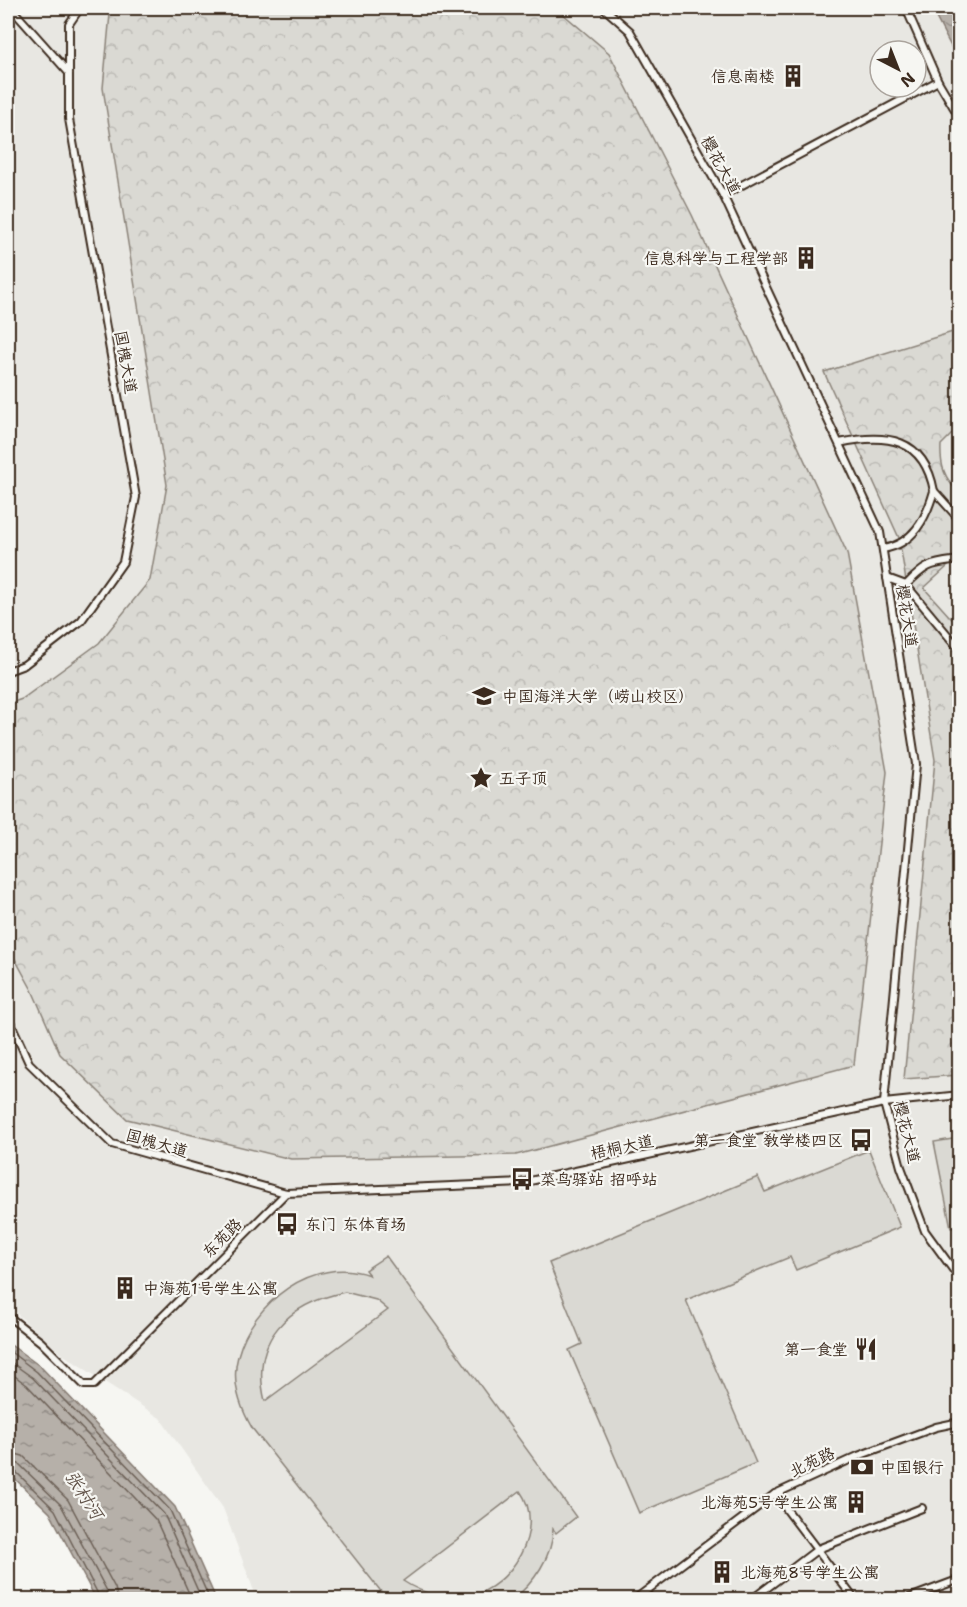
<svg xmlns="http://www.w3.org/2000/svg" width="967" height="1607" font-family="'Shantell Sans','LXGW WenKai TC',sans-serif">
	<defs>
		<pattern id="forest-crowns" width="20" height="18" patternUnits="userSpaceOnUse" patternTransform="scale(1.5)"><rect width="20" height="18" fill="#dad9d3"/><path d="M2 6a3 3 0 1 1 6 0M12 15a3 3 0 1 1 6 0" fill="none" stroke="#bcbab5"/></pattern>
		<pattern id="water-ripples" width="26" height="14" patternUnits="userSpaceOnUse" patternTransform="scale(1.5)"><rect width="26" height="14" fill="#b6b0a9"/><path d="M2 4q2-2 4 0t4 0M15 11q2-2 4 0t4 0" fill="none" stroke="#958f89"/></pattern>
	</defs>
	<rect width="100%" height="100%" fill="#f6f6f2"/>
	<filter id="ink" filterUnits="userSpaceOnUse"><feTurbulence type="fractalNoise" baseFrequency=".0167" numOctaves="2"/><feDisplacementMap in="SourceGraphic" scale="12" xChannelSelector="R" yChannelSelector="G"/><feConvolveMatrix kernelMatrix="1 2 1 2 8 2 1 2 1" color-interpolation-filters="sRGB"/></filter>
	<g filter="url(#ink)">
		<path fill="#e8e7e2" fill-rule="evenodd" d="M8,8h951v1591h-702l-34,-91 -63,-90 -98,-64 -54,-48zM880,51h36v36h-36z"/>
		<g fill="url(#forest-crowns)" stroke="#8a8278" stroke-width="1.5">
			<polygon points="114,8 556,8 609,53 692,215 847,553 887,772 854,1065 516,1155 291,1159 127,1119 60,1054 32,990 8,946 8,704 22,699 99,643 150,580 167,485 103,88 110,14"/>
			<path d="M959,330v97l-18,18c-1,20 3,34 18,47v64l-35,32 35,39v448l-55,4 31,-319 -36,-222 -75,-166z"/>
		</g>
		<g fill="#dad9d3" stroke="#8a8278" stroke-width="1.5" fill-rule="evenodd">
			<polygon points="959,1138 959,1227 951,1228 934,1142"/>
			<polygon points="869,1150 900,1227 796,1270 790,1257 686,1300 756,1463 639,1513 569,1350 582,1344 549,1263 758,1177 765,1192"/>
			<path d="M386,1256l190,261 -20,16 -3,-4c0,27 -20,55 -40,70h-126l-135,-171c-12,-21 -21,-47 -14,-72 14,-53 75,-101 131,-81l-4,-5zM345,1292l31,8 12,10 -123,91c-15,-61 22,-97 80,-109zM520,1491c27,37 -9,97 -50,105 -22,5 -49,-3 -67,-15z"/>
		</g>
		<g fill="url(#water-ripples)" stroke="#857a71" stroke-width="1.5">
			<polygon points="931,8 955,8 959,16 959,62"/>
			<polygon points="8,1343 41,1367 175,1507 216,1599 96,1599 50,1513 8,1472"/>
		</g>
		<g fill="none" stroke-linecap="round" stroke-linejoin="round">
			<g stroke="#6c6056" stroke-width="1.5">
				<polyline points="8,1350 37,1372 170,1510 210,1600"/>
				<polyline points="8,1360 33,1378 164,1514 202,1600"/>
				<polyline points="8,1371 27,1385 156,1520 192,1600"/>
				<polyline points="8,1452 23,1456 68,1500 115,1588 118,1600"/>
				<polyline points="8,1461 19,1464 61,1505 107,1591 108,1600"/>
				<polyline points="8,1468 14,1470 55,1510 101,1600"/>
			</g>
			<g stroke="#3b2a1e" stroke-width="10">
				<g id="service">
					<polyline points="11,8 69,73"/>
					<polyline points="604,8 630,31 723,195 880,532 916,764 884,1103 901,1167 925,1231 960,1279"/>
					<polyline points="906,8 938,81 960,118"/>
					<polyline points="723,195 938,81"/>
					<path d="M839,443c47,-10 85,-6 95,48"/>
					<path d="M883,549c30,-5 43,-30 51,-58l26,29"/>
					<polyline points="887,578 906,585 960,650"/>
					<path d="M906,585c21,-22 25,-21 54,-25"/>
					<polyline points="8,671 24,665 81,621 123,562 136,497 69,119 69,24 80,8"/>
					<polyline points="8,1017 29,1063 112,1144 286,1193 521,1183 884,1103 960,1095"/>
					<polyline points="8,1316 41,1342 84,1385 94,1385 286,1193"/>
					<polyline points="775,1494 855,1600"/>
					<polyline points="634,1600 775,1494 858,1456 936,1427 960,1422"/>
					<polyline points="751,1600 818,1549 922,1508"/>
					<polyline points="904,1600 960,1579"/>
				</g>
			</g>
			<use href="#service" stroke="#f6f6f2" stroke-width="6"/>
		</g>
	</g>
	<defs>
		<g id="building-bare" transform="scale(1.8)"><path d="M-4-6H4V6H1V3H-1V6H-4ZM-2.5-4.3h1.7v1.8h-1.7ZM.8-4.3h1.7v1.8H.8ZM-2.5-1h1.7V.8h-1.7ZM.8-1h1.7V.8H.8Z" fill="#3b2a1e" stroke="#f6f6f2" stroke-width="2.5" paint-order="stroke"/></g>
		<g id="university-bare" transform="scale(1.8)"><path d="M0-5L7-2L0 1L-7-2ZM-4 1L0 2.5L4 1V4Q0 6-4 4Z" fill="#3b2a1e" stroke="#f6f6f2" stroke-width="2.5" paint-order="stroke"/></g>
		<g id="sight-bare" transform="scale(1.8)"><path d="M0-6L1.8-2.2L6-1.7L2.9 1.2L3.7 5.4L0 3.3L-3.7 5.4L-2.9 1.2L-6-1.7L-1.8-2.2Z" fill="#3b2a1e" stroke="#f6f6f2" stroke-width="2.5" paint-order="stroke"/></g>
		<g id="bus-bare" transform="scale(1.8)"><path d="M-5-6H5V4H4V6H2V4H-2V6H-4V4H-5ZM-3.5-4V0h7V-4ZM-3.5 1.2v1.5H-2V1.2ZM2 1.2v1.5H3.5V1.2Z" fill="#3b2a1e" stroke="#f6f6f2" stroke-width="2.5" paint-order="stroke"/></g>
		<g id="restaurant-bare" transform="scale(1.8)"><path d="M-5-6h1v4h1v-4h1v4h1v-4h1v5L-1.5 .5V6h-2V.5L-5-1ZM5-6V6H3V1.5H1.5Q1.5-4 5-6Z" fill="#3b2a1e" stroke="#f6f6f2" stroke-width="2.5" paint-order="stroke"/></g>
		<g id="bank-bare" transform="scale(1.8)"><path d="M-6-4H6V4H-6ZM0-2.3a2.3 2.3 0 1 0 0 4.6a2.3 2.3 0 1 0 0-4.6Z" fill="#3b2a1e" stroke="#f6f6f2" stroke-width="2.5" paint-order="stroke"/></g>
	</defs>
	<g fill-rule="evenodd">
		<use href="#building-bare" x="793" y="76"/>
		<use href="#building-bare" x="806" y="258"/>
		<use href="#university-bare" x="484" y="696"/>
		<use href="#sight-bare" x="481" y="778"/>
		<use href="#bus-bare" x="861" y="1140"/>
		<use href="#bus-bare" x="522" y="1179"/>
		<use href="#bus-bare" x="287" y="1224"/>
		<use href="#building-bare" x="125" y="1288"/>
		<use href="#restaurant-bare" x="866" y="1349"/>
		<use href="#bank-bare" x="862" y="1467"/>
		<use href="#building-bare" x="856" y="1502"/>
		<use href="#building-bare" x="722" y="1572"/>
	</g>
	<g text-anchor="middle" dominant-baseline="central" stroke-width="4.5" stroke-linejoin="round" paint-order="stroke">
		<g font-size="16" fill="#3b2a1e" stroke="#f6f6f2" text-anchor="start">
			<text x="775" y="76" text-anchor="end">信息南楼</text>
			<text x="788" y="258" text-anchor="end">信息科学与工程学部</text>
			<text x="502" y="696">中国海洋大学（崂山校区）</text>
			<text x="499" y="778">五子顶</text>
			<text x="843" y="1140" text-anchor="end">第一食堂 教学楼四区</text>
			<text x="540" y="1179">菜鸟驿站 招呼站</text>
			<text x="305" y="1224">东门 东体育场</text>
			<text x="143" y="1288">中海苑1号学生公寓</text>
			<text x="848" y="1349" text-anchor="end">第一食堂</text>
			<text x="880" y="1467">中国银行</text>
			<text x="838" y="1502" text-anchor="end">北海苑5号学生公寓</text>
			<text x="740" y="1572">北海苑8号学生公寓</text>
		</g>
		<g font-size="16" fill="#3b2a1e" stroke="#f6f6f2">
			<text transform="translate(721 165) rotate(61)">樱花大道</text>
			<text transform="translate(126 362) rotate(80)">国槐大道</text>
			<text transform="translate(907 616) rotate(81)">樱花大道</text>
			<text transform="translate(907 1132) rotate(76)">樱花大道</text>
			<text transform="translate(157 1143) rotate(16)">国槐大道</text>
			<text transform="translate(622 1147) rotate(-12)">梧桐大道</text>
			<text transform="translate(222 1238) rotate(-45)">东苑路</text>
			<text transform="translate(812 1462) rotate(-25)">北苑路</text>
		</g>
		<g font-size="18" font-style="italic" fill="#605248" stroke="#f6f6f2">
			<text transform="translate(84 1495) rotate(57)">张村河</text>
		</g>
	</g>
	<rect width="967" height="1607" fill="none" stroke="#f6f6f2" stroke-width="30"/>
	<rect x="15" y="15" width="937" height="1577" fill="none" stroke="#3b2a1e" stroke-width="2" filter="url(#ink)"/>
	<g transform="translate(898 69) rotate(138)"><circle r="28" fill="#f6f6f2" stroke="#aba49d" stroke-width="1.5"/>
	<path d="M0-4.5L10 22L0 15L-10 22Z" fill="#3b2a1e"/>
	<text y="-9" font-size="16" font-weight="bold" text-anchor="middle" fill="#3b2a1e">N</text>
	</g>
</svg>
